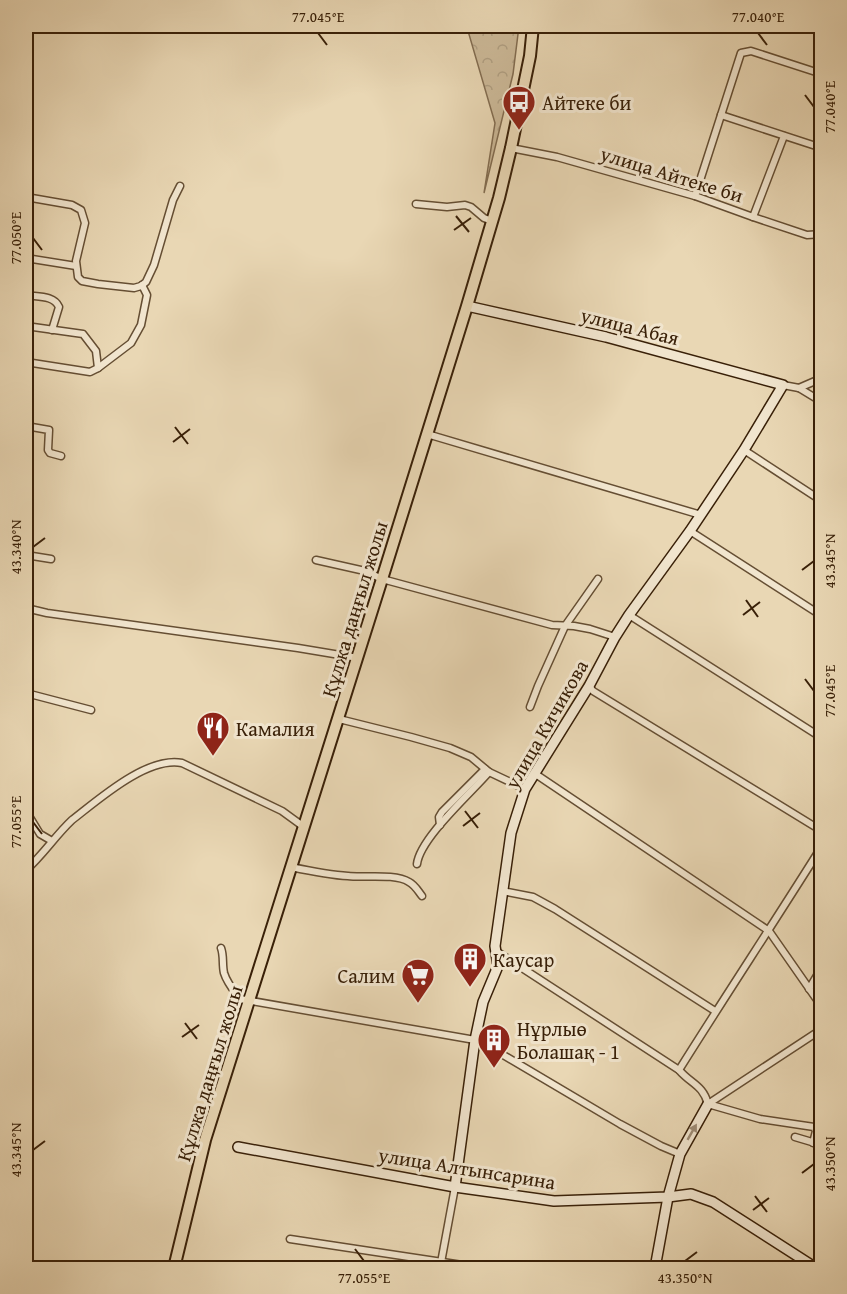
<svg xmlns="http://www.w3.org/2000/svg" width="847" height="1294" font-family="'Gentium Book Plus',serif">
	<defs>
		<pattern id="forest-crowns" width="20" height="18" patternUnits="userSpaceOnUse" patternTransform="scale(1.5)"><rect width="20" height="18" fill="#cbb897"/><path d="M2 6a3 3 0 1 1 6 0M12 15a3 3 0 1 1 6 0" fill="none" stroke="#af9e81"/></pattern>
	</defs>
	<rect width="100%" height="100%" fill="#e9d7b4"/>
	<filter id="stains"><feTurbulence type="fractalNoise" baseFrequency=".00333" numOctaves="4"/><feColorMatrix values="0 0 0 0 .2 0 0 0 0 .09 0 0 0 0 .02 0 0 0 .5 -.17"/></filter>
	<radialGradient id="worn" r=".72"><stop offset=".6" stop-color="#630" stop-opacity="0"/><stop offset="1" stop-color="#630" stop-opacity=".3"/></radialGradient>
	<polygon fill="url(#forest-crowns)" stroke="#826c50" stroke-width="1.5" points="468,26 519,26 513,74 484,193 495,123 468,31"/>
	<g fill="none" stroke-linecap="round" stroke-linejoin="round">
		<g stroke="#654e33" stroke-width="9">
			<g id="street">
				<polyline points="721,115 822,148"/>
				<polyline points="511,148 557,157 695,196 753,217 807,235 822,234"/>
				<polyline points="695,196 741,53 751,51 822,74"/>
				<polyline points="26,197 72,205 81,210 85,223 76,261 78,277 82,281 98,284 134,288 141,286 146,282 154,265 173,200 180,186"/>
				<polyline points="416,204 447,207 465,205 471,207 484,218 492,221"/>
				<polyline points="753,217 784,136"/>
				<polyline points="26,249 28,233"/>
				<polyline points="26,258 76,266"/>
				<path d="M26,295c11,2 28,0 33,12l-7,23"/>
				<polyline points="26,326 83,334 96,351 98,368 90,372 26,362"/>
				<polyline points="98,368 131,343 141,325 147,295 142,285"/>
				<polyline points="783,385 799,388 822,402"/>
				<polyline points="799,388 822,378"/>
				<polyline points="26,426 49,430 48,450 50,453 61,456"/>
				<polyline points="427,434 701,515"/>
				<polyline points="744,450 822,501"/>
				<polyline points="690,531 822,616"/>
				<polyline points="26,555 51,559"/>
				<polyline points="316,560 365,571 382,579 552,625 574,626 590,629 615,637"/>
				<polyline points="26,608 47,613 298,648 358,658"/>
				<polyline points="629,615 822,738"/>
				<polyline points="589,686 593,691 822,831"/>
				<polyline points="26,693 91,710"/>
				<polyline points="530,707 538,686 565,626 598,579"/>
				<polyline points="339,719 411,737 450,748 471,757 489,772 525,789"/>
				<polyline points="534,773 769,931 822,1007"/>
				<polyline points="26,811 40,834 52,841"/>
				<polyline points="440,825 439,817 442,812 485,769"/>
				<path d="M417,864c3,-26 54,-71 72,-92"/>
				<path d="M291,867c19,4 38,8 57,9 16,2 47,-3 61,6 6,3 9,9 13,14"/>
				<path d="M26,870c17,-15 29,-34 46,-50 26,-20 75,-64 110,-57l100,48 22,16"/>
				<polyline points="502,891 533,897 555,909 715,1011"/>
				<path d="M221,948c3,8 1,16 3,25 3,10 10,18 16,26l235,41 13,6 132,78 41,22 19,8"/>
				<path d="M496,951l183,119c12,14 24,15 29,34"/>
				<polyline points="809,989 822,967"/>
				<path d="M679,1070c47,-75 96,-149 143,-224"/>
				<polyline points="708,1104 822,1029"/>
				<polyline points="708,1104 760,1119 814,1127 816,1131 813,1143"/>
				<polyline points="795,1137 822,1145"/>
				<polyline points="290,1239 482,1268"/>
				<polyline points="440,1268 455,1187"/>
			</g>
		</g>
		<g stroke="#392008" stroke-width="12">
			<g id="secondary">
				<polyline points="238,1147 455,1187 554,1201 668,1197 691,1194 713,1202 816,1268"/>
				<polyline points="455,1187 475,1040 483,1002 498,966 495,946 511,833 525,789 589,686 615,637 629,615 690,531 744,450 783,385 606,337 467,306"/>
				<polyline points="655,1268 668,1197 680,1154 708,1104"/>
			</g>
		</g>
		<g stroke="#392008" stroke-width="14">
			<polyline id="primary" points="174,1268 205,1140 382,579 467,306 499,198 511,148 530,56 533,26"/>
		</g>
		<use href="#street" stroke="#f1e5ce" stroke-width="6"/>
		<use href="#secondary" stroke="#f1e5ce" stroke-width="9"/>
		<use href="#primary" stroke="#e9d7b4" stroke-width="10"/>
	</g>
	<defs><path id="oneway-solid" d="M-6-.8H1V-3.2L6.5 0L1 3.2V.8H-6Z" transform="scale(1.5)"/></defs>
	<use fill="#9e8c75" href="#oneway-solid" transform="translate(692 1132) rotate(-60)"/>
	<path fill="none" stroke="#392008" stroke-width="2" d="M318,33l9,12M758,33l9,12M805,95l9,12M456,216l13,16M454,230l17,-12M33,238l9,12M175,427l13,17M173,442l17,-13M33,547l12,-9M802,570l12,-9M746,600l12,17M743,615l17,-13M805,679l9,12M465,811l13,17M33,822l9,12M463,826l17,-13M185,1023l12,16M182,1037l17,-12M33,1150l12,-9M802,1173l12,-9M755,1196l12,16M753,1210l16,-12M355,1249l9,12M685,1261l12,-9"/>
	<defs>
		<g id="bus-pin" transform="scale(1.725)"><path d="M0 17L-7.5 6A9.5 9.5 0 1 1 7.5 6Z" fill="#8f2418" stroke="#f1e5ce"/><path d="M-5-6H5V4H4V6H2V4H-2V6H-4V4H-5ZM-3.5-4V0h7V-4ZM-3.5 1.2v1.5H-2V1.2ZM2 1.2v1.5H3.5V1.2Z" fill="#fff"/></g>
		<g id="restaurant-pin" transform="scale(1.725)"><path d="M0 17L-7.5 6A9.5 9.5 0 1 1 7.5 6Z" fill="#8f2418" stroke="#f1e5ce"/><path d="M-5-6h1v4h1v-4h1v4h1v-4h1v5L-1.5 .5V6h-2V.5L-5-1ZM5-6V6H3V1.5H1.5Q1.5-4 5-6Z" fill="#fff"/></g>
		<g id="building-pin" transform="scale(1.725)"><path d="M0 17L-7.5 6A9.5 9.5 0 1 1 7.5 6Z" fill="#8f2418" stroke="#f1e5ce"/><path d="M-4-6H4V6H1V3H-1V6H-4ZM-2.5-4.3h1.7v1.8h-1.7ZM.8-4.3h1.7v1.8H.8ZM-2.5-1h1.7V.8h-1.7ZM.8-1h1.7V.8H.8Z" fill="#fff"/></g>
		<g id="supermarket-pin" transform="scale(1.725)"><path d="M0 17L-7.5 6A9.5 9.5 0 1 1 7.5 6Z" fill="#8f2418" stroke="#f1e5ce"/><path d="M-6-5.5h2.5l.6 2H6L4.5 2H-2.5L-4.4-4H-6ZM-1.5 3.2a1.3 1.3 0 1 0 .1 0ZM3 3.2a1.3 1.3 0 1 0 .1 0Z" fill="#fff"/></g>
	</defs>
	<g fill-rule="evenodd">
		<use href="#bus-pin" x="519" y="102"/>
		<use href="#restaurant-pin" x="213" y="728"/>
		<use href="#building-pin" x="470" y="959"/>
		<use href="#supermarket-pin" x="418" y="975"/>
		<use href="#building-pin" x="494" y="1040"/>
	</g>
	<g text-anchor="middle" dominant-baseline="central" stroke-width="6" stroke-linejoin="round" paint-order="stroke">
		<g font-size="20" fill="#392008" stroke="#f1e5ce" text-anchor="start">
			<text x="542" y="102">Айтеке би</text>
			<text x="236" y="728">Камалия</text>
			<text x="493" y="959">Каусар</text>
			<text x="395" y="975" text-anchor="end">Салим</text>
			<text x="517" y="1028">Нұрлыө<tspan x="517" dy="23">Болашақ - 1</tspan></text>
		</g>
		<g font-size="20" fill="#392008" stroke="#f1e5ce">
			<text transform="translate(672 174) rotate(17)">улица Айтеке би</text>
			<text transform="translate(630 326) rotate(14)">улица Абая</text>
			<text transform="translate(354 609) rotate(-73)">Құлжа даңғыл жолы</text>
			<text transform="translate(546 724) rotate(-60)">улица Кичикова</text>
			<text transform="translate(209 1073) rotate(-73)">Құлжа даңғыл жолы</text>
			<text transform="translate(467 1168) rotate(9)">улица Алтынсарина</text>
		</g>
	</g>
	<rect width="847" height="1294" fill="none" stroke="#e9d7b4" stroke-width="66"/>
	<rect x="33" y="33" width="781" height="1228" fill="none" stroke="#392008" stroke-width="2"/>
	<g font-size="15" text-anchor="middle" fill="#392008">
		<text x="318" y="22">77.045°E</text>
		<text x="758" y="22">77.040°E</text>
		<text transform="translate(830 107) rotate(-90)" y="5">77.040°E</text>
		<text transform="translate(16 238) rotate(-90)" y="5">77.050°E</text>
		<text transform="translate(16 547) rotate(-90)" y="5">43.340°N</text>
		<text transform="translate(830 561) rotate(-90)" y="5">43.345°N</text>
		<text transform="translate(830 691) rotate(-90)" y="5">77.045°E</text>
		<text transform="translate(16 822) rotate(-90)" y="5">77.055°E</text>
		<text transform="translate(16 1150) rotate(-90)" y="5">43.345°N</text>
		<text transform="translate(830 1164) rotate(-90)" y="5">43.350°N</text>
		<text x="364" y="1283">77.055°E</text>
		<text x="685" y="1283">43.350°N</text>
	</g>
	<rect width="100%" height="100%" filter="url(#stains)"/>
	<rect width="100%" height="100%" fill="url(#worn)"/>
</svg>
